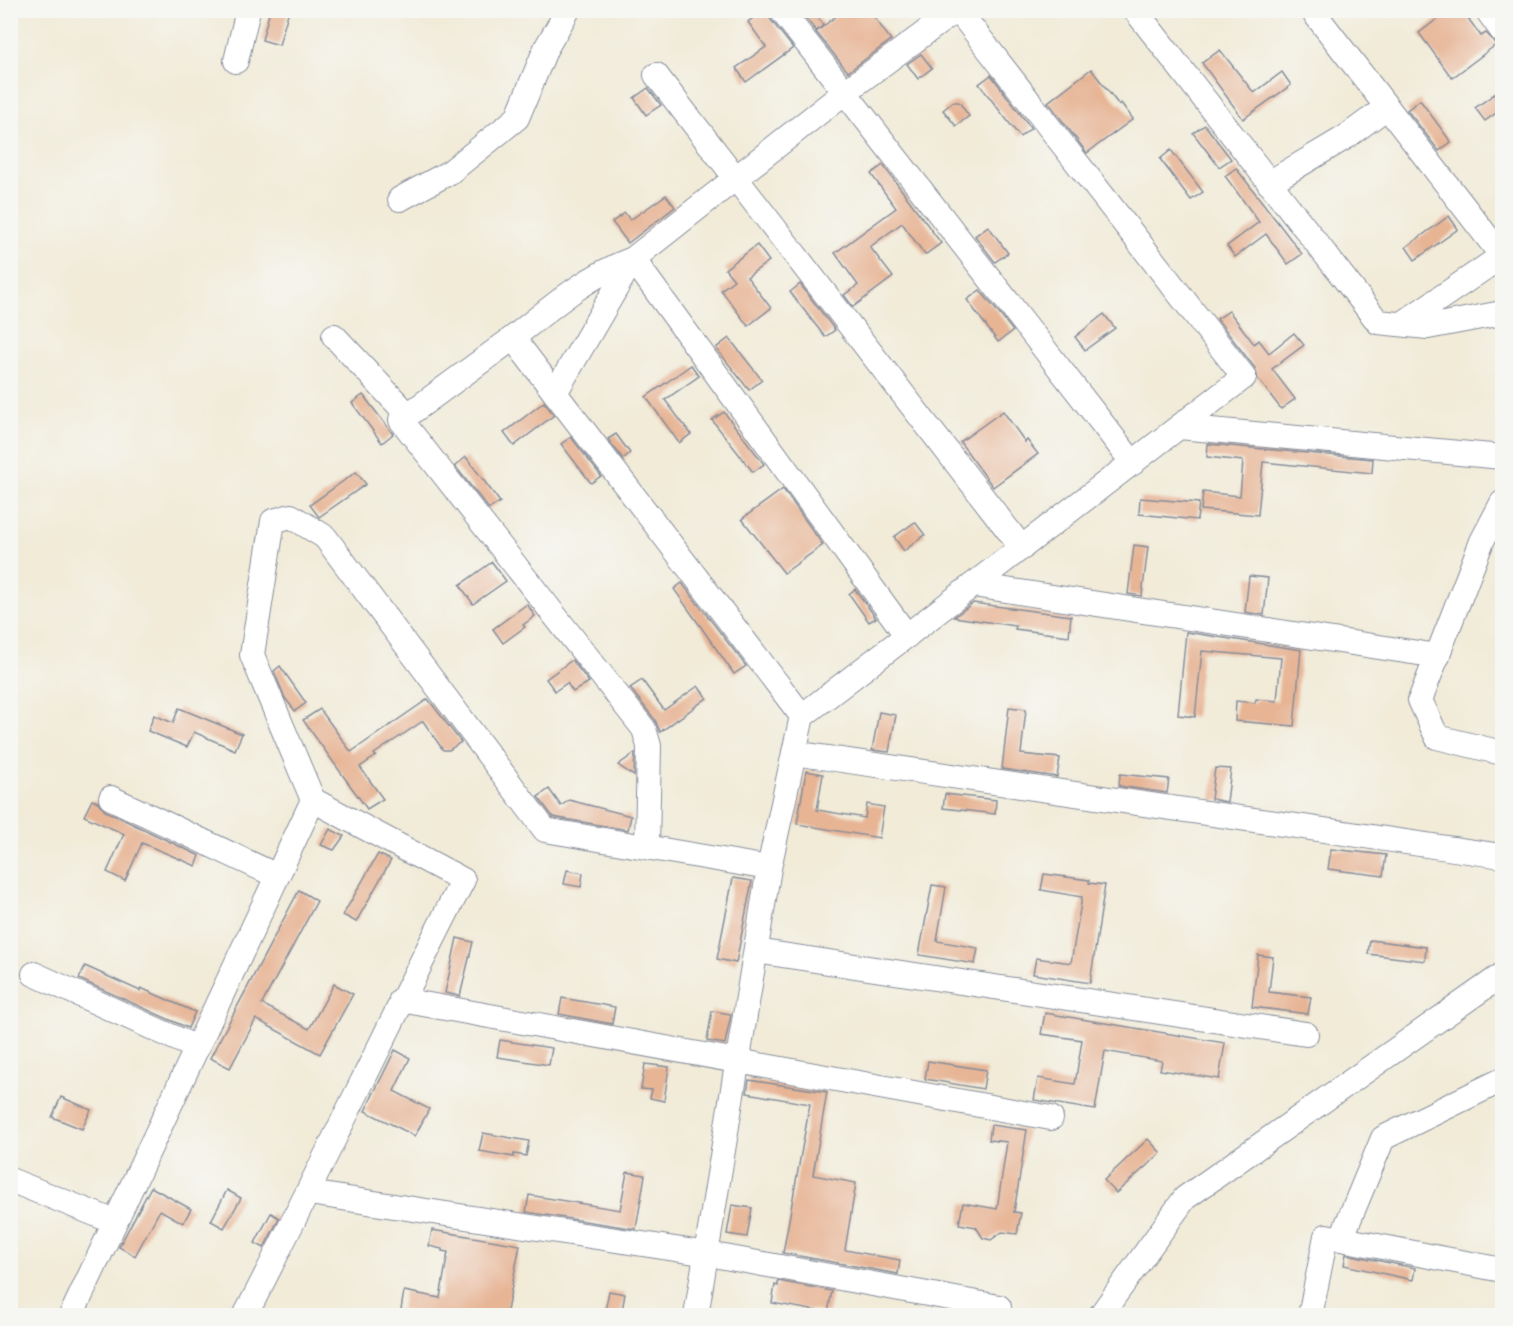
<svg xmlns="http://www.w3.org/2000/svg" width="1513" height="1326" font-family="'IM FELL Great Primer',serif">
	<rect width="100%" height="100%" fill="#f6f6f2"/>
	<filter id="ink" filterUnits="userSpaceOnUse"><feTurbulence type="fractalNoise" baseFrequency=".0167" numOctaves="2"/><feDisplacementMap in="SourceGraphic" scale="12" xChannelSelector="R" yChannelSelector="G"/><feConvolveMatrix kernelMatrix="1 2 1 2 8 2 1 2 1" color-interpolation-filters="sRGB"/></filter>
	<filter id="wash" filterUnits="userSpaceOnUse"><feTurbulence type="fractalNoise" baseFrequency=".008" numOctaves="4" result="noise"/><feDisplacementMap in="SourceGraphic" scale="24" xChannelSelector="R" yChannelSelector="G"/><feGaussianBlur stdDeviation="1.35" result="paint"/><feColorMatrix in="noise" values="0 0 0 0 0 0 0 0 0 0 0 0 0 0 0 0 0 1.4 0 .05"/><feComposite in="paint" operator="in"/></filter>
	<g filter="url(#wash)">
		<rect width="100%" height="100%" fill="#f1ebd8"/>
		<g id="blocks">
			<g fill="#e7b494">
				<polygon points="270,10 289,10 279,45 262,40"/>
				<polygon points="764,10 767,10 770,19 793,48 746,82 736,68 766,47 748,22"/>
				<polygon points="799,10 812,10 824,25 816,31"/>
				<polygon points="844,10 869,10 891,40 848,72 816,32"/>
				<polygon points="1449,10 1462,10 1481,36 1486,33 1497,44 1452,78 1419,33"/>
				<polygon points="1220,50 1254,93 1282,72 1291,85 1243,119 1202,63"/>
				<polygon points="921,54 932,68 918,79 907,64"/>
				<polygon points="1091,69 1119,105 1121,103 1133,119 1087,153 1048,102"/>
				<polygon points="991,75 1031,128 1020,137 979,84"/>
				<polygon points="648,88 661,105 646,115 634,98"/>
				<polygon points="1503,88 1503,108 1485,121 1475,108"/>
				<polygon points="1420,100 1451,142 1439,151 1407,110"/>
				<polygon points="953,102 959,102 969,116 956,126 943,110"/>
				<polygon points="1205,125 1231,159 1219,167 1193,133"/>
				<polygon points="1171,150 1203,192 1191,200 1160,159"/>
				<polygon points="883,165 941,243 925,255 902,223 870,247 893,277 853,307 844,295 858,285 835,253 896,208 871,174"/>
				<polygon points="1236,168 1302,254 1288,264 1266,234 1235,257 1227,246 1259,222 1225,176"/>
				<polygon points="666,195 675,207 628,243 612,222 625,213 630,220"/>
				<polygon points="1449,216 1458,229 1415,260 1406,247"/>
				<polygon points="988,226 1008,253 995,262 975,236"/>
				<polygon points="757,245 769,261 747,277 771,308 748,326 721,290 734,280 725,269"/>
				<polygon points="800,284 835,330 825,337 790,292"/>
				<polygon points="980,290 1013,331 998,342 967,300"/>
				<polygon points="1229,311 1254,344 1259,340 1269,353 1294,333 1304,345 1272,369 1295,399 1281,409 1258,379 1255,368 1217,319"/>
				<polygon points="1104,314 1115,328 1085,350 1075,337"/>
				<polygon points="729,338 762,380 749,390 716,348"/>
				<polygon points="691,365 699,376 665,400 691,434 679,443 646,397"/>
				<polygon points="363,395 393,434 382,443 352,403"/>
				<polygon points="544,402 554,415 514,446 504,433"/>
				<polygon points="1003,411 1025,442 1027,440 1038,454 993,487 960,442"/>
				<polygon points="724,412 764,464 753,472 712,420"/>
				<polygon points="616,434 630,453 623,459 608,439"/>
				<polygon points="571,437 601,476 591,483 561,444"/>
				<polygon points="1208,444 1373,459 1372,473 1263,462 1258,515 1201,510 1203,492 1240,496 1243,461 1207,457"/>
				<polygon points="466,457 500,502 489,509 455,466"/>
				<polygon points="356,472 366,484 319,517 310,505"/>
				<polygon points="783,489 823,545 784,573 742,519"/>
				<polygon points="1140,498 1199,503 1197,520 1139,514"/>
				<polygon points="915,522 925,535 904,551 894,537"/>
				<polygon points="1134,545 1148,547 1142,596 1128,594"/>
				<polygon points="492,562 506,581 473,604 460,585"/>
				<polygon points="1249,576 1268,578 1264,615 1245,612"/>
				<polygon points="682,583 746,666 734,674 674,589"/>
				<polygon points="855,589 876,618 869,622 849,594"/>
				<polygon points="973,603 1071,616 1069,636 1015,629 1016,626 954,617"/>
				<polygon points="527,604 535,616 523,625 525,627 503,643 493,629"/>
				<polygon points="1186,632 1301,650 1294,726 1235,721 1236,701 1255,703 1256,699 1277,701 1281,658 1202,651 1195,717 1178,715"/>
				<polygon points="572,660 589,682 573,692 567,683 555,691 546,679"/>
				<polygon points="280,666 306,703 295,711 285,698 274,671"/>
				<polygon points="642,680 664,710 698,686 707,698 660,732 655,720 630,688"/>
				<polygon points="428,699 461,742 449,750 443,750 423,721 374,754 376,756 360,767 383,799 367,809 303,720 320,709 351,752"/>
				<polygon points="1009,707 1026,709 1021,754 1060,758 1057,777 1002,769"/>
				<polygon points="179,708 242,734 235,750 194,732 187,747 148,731 154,715 173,723"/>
				<polygon points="879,712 896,715 889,752 872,750"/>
				<polygon points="635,753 634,776 618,765"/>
				<polygon points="1215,768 1231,769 1227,802 1211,799"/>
				<polygon points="806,771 823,774 817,810 865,818 867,804 884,807 879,838 797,824"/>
				<polygon points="1120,774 1169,779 1167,793 1119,786"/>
				<polygon points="549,789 561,806 569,800 631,816 628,830 553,817 538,797"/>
				<polygon points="945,794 996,800 995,814 943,808"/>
				<polygon points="92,800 98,802 105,811 200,856 196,866 142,843 125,881 107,872 124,834 84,816"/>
				<polygon points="330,829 344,836 334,850 321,845"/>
				<polygon points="1331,849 1386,855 1383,876 1328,869"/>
				<polygon points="378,854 391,860 356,922 343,915"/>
				<polygon points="567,870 583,873 581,887 564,884"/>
				<polygon points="1044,874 1089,880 1089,883 1105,885 1090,983 1033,974 1036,958 1071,963 1082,897 1041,890"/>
				<polygon points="733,878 752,881 736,963 717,959"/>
				<polygon points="932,885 946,887 937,941 978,948 975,964 919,955"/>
				<polygon points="299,890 317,901 262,1004 309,1029 334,984 353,994 320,1054 256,1019 230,1068 210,1058"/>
				<polygon points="457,938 473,942 460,996 445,993"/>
				<polygon points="1370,940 1426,947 1425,961 1368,954"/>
				<polygon points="1258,955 1273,957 1269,992 1311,997 1308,1014 1252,1007"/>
				<polygon points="85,966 140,991 141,988 195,1012 188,1028 79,979"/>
				<polygon points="562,998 615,1007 612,1024 559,1014"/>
				<polygon points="712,1011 731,1014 725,1044 707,1041"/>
				<polygon points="1045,1013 1225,1043 1219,1079 1160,1070 1162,1061 1105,1051 1095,1110 1034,1100 1038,1078 1075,1084 1082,1040 1041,1034"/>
				<polygon points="500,1040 552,1048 549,1065 497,1057"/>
				<polygon points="395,1050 410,1058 394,1091 429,1109 415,1136 365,1111"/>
				<polygon points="928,1061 986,1070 983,1089 925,1079"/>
				<polygon points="645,1064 669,1067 664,1101 650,1098 652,1090 641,1089"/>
				<polygon points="749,1080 827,1092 813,1175 856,1183 845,1250 900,1260 898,1274 783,1253 810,1104 747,1093"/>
				<polygon points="61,1097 91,1110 82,1129 52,1117"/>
				<polygon points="991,1125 1027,1130 1014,1212 1021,1213 1017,1234 1002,1232 991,1240 983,1238 976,1227 959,1224 963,1203 997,1209 1007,1142 989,1140"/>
				<polygon points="483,1133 529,1141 526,1156 514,1154 514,1157 479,1151"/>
				<polygon points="1148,1139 1161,1153 1116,1193 1104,1180"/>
				<polygon points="627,1172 645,1175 636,1229 526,1212 529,1195 620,1210"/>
				<polygon points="151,1187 191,1209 183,1223 160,1210 135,1256 119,1247"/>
				<polygon points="227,1190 241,1198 224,1228 211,1221"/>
				<polygon points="732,1205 752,1208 747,1237 727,1234"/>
				<polygon points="271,1213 279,1218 264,1248 255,1243"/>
				<polygon points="432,1230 520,1245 506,1316 436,1316 401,1310 404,1291 440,1298 448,1252 442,1251 442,1249 429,1246"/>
				<polygon points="1346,1254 1415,1268 1413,1280 1344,1265"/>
				<polygon points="778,1281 832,1291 828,1313 772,1303 775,1285 778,1286"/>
				<polygon points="609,1291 625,1294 621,1316 604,1316"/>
			</g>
		</g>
	</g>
	<g filter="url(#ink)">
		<use href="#blocks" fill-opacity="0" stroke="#868d9b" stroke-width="1.5"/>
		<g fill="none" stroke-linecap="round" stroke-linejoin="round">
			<g stroke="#868d9b" stroke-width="26">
				<g id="minor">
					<polyline points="781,10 1133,463"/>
					<polyline points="1135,10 1378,322 1428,327 1502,313"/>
					<polyline points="1312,10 1502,256"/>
					<polyline points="1487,10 1502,31"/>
					<polyline points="236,61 248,10"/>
					<polyline points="656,75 1022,548"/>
					<polyline points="1269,183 1346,137 1387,107"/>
					<polyline points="400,199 450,172 517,118 546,48 568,10"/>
					<polyline points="1402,324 1502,256"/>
					<polyline points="334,336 408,415"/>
					<path d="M513,338c37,-30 75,-63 120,-79l274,377"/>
					<polyline points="555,393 513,338 401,420 644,729 649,746 647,847"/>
					<polyline points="1179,427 1502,457"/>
					<polyline points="1502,503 1482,541 1420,700 1437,737 1502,753"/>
					<polyline points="973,585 1438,656"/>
					<polyline points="802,716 555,393 633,259 845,92 956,10"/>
					<polyline points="794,753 1502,856"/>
					<polyline points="111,798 277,876"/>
					<polyline points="769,868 802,716 1244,377 958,10"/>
					<polyline points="756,951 1306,1034"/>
					<polyline points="34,974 197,1048"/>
					<polyline points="401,1000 1051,1118"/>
					<polyline points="10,1180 115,1222"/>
					<polyline points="309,1193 708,1254 999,1307"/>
					<polyline points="1341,1239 1383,1138 1502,1080"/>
					<polyline points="71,1316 313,800 252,655 273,521 291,516 325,537 545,830 769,868 696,1316"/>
					<path d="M245,1316c75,-145 144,-292 218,-436l-150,-80"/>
					<polyline points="1100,1316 1185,1198 1502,975"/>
					<polyline points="1310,1316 1326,1236 1502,1270"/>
				</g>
			</g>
			<use href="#minor" stroke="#fff" stroke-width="24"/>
		</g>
	</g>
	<rect width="1513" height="1326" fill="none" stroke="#f6f6f2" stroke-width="36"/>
</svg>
